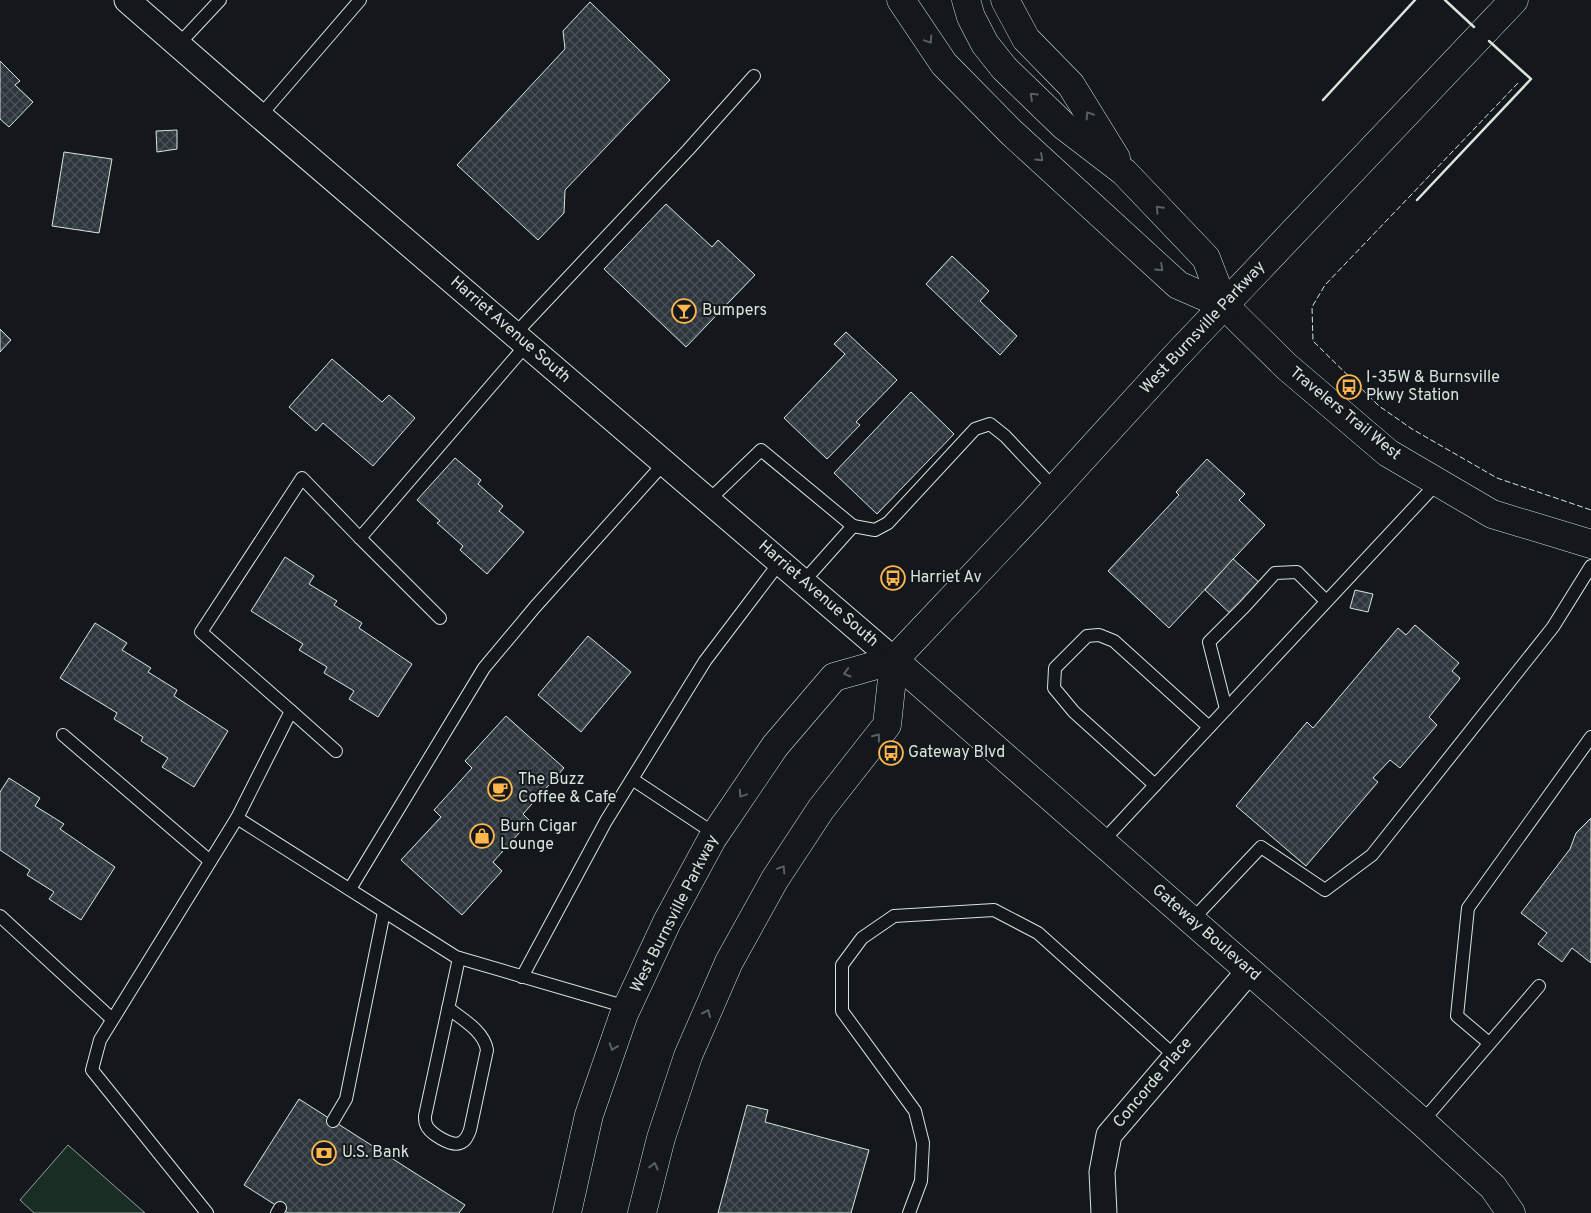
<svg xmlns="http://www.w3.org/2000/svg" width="1591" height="1213" font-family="Overpass,sans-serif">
	<defs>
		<pattern id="building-cross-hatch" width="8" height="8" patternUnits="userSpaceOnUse" patternTransform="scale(1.25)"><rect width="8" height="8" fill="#2c363c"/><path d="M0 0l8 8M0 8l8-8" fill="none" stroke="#4a5358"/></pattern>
	</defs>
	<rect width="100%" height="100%" fill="#14181c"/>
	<polygon fill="#1a2d24" stroke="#939e99" points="68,1145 145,1213 34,1213 20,1200"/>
	<g fill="url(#building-cross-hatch)" stroke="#d8e6dc">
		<polygon points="590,2 670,80 565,190 564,213 538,240 457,165 565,49 563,31"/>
		<polygon points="0,61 20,81 15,85 33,102 9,127 0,119"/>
		<polygon points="177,130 177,149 157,152 156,131"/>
		<polygon points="64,152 112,159 99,233 52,226"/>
		<polygon points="666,204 712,247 718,240 755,275 686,347 604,269"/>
		<polygon points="952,256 989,291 980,301 1017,336 1000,355 926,284"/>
		<polygon points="0,329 11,340 0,352"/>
		<polygon points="846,332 897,380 856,422 860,425 827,459 784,418 845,354 834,344"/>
		<polygon points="332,359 382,402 389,395 415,418 373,466 323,423 316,431 289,407"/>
		<polygon points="911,392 954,434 877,514 834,473"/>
		<polygon points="455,458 481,480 478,484 503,506 499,511 524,532 487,574 460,550 463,546 437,523 440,521 417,500"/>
		<polygon points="1207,459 1245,494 1239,500 1265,525 1169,628 1108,571 1179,495 1176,492"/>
		<polygon points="285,557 314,576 309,584 337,601 334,605 362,623 359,628 412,664 378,717 349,699 354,691 324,673 327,667 299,650 303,644 251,611"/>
		<polygon points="1233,559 1261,584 1232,615 1205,590"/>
		<polygon points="1355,590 1373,594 1368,612 1350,608"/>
		<polygon points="95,623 127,643 122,650 151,668 148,672 177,690 174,696 228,731 194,787 162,767 168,758 141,741 143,737 114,719 117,713 60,678"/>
		<polygon points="1415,625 1459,663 1452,671 1460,678 1459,680 1429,717 1437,725 1400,768 1390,760 1373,778 1378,782 1306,866 1236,806 1307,722 1313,728 1398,628 1406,635"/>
		<polygon points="588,636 631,672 581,732 538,695"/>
		<polygon points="506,716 564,768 523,814 530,821 493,862 502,871 462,915 401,860 441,817 434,810 472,768 465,761"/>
		<polygon points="9,778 40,798 35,806 64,824 60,829 115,867 81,920 49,899 54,892 27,875 30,870 0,850 0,792"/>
		<polygon points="1591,818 1591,963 1572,948 1562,962 1538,944 1547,933 1521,913 1570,849 1576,833"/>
		<polygon points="299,1099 465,1205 459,1213 288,1213 244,1185"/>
		<polygon points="747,1105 768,1110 765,1122 869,1150 851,1213 718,1213"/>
	</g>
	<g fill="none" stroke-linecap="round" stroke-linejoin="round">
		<g stroke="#d8e6dc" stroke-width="14">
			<g id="service">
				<polyline points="178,45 220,0"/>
				<polyline points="260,116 360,0"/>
				<polyline points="515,334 688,150 754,76"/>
				<polyline points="527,344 360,538 302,478 201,632 291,711 237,818 456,957 627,1007"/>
				<polyline points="708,501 761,450 853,526 803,582"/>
				<polyline points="853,526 875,530 888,523 975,429 990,424 1005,436 1055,489"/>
				<polyline points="360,538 440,618"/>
				<polyline points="1226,709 1209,642 1244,607 1275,573 1297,572 1326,601"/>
				<polyline points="291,711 336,751"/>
				<polyline points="63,735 210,861"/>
				<polyline points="632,779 715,834"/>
				<polyline points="1155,785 1074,712 1054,688 1055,668 1087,636 1099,635 1114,641 1209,727"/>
				<polyline points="1102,842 1438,482"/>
				<polyline points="350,889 484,668 535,607 665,462"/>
				<polyline points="0,916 112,1019"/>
				<polyline points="1192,920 1261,847 1325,890 1372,855 1553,627 1591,566"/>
				<polyline points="522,977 606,821 705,661 780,562"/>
				<path d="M448,1008c14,11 36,23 39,42l-17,80c-2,5 -4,11 -10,13 -8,4 -32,-10 -34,-19 -1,-2 -1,-5 -1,-8l34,-158"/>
				<polyline points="1489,1043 1457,1016 1468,908 1591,737"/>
				<polyline points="333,1121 346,1099 384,912"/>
				<polyline points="1422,1122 1539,986"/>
				<polyline points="207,1213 92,1070 100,1040 237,818"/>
				<polyline points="277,1213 280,1208"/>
				<polyline points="909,1213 921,1181 923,1143 915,1111 842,1011 842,965 862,938 894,916 994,910 1038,933 1176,1057"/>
			</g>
		</g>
		<g stroke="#d8e6dc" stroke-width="27">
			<g id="minor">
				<polyline points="127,0 260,116 894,660"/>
				<polyline points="1104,1213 1102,1172 1109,1135 1249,971"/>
			</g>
		</g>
		<g stroke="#d8e6dc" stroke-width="29">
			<g id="tertiary">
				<polyline points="1224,305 1286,366 1388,453 1492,514 1591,544"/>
				<polyline points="894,660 1422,1122 1493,1187 1511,1213"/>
				<polyline points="567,1213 589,1115 624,1014 667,922 712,839 775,746 834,677 894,660 1031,515 1174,358 1514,0"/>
				<polyline points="642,1213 661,1138 688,1056 729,962 775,879 821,809 887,725 894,660"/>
			</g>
		</g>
		<g stroke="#d8e6dc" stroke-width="29">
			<g id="motorway">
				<polyline points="901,0 944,64 1011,132 1178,285 1224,305"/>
				<polyline points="966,0 971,17 985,44 1004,68 1064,126 1124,172 1206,258 1224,305"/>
				<polyline points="1005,0 1026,39 1071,85 1116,158"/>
			</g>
		</g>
		<use href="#service" stroke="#14181c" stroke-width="12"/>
		<use href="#minor" stroke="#14181c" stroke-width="25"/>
		<use href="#tertiary" stroke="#14181c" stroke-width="28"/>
		<use href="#motorway" stroke="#14181c" stroke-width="28"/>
		<polyline stroke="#d8e6dc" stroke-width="1" stroke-dasharray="6 2.5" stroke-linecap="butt" points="1518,83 1325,285 1312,307 1313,341 1379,406 1412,429 1497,478 1591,510"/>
		<g stroke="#d8e6dc" stroke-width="2.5">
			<polyline points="1445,0 1474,27"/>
			<polyline points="1323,100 1415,0"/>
			<polyline points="1417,200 1531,79 1489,41"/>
		</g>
	</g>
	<defs><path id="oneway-chevron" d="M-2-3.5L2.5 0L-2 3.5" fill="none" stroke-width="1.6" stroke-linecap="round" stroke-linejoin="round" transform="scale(1.25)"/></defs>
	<g stroke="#59605f">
		<use href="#oneway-chevron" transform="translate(929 40) rotate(56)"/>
		<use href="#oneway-chevron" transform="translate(1033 96) rotate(-137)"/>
		<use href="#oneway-chevron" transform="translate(1089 115) rotate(-122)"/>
		<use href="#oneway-chevron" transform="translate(1040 158) rotate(43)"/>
		<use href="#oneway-chevron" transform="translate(1159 209) rotate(-133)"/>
		<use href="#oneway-chevron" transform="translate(1160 268) rotate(43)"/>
		<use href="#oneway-chevron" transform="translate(847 673) rotate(164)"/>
		<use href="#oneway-chevron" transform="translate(877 737) rotate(-52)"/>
		<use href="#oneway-chevron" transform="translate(742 794) rotate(124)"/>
		<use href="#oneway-chevron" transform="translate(782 869) rotate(-57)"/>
		<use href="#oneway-chevron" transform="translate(707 1013) rotate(-66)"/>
		<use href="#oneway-chevron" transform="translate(613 1047) rotate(109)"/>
		<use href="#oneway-chevron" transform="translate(654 1166) rotate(-76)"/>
	</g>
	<defs>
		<g id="bar-ring" transform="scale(1.25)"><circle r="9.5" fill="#14181c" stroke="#ffb74d" stroke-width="1.5"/><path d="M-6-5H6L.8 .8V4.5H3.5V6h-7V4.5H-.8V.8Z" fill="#ffb74d"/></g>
		<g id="bus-ring" transform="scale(1.25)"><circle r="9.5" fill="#14181c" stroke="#ffb74d" stroke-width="1.5"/><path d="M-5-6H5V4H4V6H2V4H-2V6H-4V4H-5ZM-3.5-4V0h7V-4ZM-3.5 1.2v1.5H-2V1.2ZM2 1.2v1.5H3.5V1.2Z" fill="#ffb74d"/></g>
		<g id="cafe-ring" transform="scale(1.25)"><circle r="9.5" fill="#14181c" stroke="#ffb74d" stroke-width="1.5"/><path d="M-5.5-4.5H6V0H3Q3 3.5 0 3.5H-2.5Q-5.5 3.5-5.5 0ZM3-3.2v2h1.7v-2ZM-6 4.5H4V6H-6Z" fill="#ffb74d"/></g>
		<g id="shop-ring" transform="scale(1.25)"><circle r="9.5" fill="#14181c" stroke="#ffb74d" stroke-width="1.5"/><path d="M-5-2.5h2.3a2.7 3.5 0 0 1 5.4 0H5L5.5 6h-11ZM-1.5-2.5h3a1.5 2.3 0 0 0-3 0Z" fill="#ffb74d"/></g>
		<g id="bank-ring" transform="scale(1.25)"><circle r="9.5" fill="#14181c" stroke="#ffb74d" stroke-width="1.5"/><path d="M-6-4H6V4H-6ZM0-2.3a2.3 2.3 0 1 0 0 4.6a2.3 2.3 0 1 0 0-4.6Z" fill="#ffb74d"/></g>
	</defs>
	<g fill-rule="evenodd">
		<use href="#bar-ring" x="684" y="311"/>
		<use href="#bus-ring" x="1349" y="387"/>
		<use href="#bus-ring" x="893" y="578"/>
		<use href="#bus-ring" x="891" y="753"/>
		<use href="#cafe-ring" x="500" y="789"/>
		<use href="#shop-ring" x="482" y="836"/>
		<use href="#bank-ring" x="324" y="1153"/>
	</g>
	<g text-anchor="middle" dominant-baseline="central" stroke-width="4" stroke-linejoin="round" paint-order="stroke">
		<g font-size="16" fill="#d8e6dc" stroke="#14181c" text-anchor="start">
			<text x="702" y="311">Bumpers</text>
			<text x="1366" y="378">I-35W &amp; Burnsville<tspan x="1366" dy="18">Pkwy Station</tspan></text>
			<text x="910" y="578">Harriet Av</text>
			<text x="908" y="753">Gateway Blvd</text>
			<text x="518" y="780">The Buzz<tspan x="518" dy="18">Coffee &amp; Cafe</tspan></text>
			<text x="500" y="827">Burn Cigar<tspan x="500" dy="18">Lounge</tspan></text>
			<text x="342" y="1153">U.S. Bank</text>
		</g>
		<g font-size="16" fill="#d8e6dc" stroke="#14181c">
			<text transform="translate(1203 328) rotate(-47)">West Burnsville Parkway</text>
			<text transform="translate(510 330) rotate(41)">Harriet Avenue South</text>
			<text transform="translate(1345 414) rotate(39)">Travelers Trail West</text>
			<text transform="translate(818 594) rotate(41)">Harriet Avenue South</text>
			<text transform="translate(675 914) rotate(-63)">West Burnsville Parkway</text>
			<text transform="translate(1206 933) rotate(41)">Gateway Boulevard</text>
			<text transform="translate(1153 1083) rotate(-50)">Concorde Place</text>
		</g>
	</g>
</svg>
